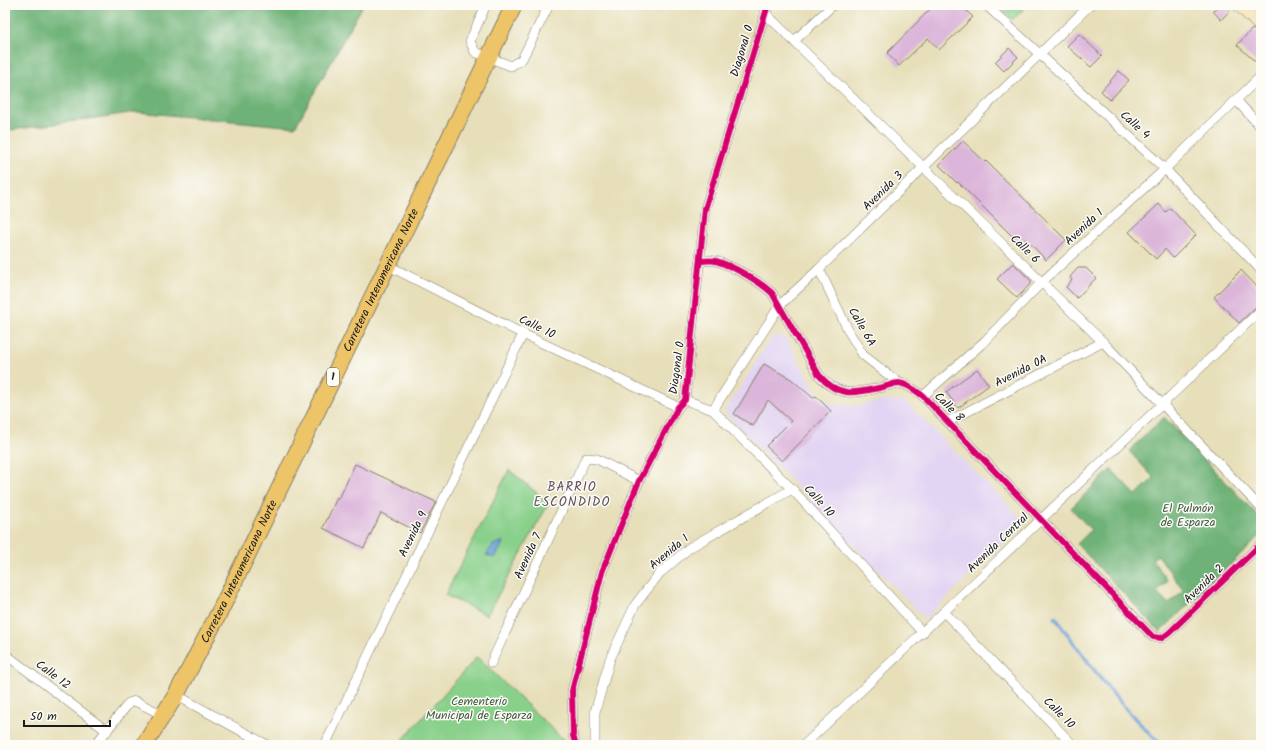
<svg xmlns="http://www.w3.org/2000/svg" width="1266" height="750" font-family="Kalam,sans-serif">
	<rect width="100%" height="100%" fill="#fdfcf7"/>
	<filter id="ink" filterUnits="userSpaceOnUse"><feTurbulence type="fractalNoise" baseFrequency=".025" numOctaves="2"/><feDisplacementMap in="SourceGraphic" scale="8" xChannelSelector="R" yChannelSelector="G"/><feConvolveMatrix kernelMatrix="1 2 1 2 8 2 1 2 1" color-interpolation-filters="sRGB"/></filter>
	<filter id="wash" filterUnits="userSpaceOnUse"><feTurbulence type="fractalNoise" baseFrequency=".012" numOctaves="4" result="noise"/><feDisplacementMap in="SourceGraphic" scale="16" xChannelSelector="R" yChannelSelector="G"/><feGaussianBlur stdDeviation="0.9" result="paint"/><feColorMatrix in="noise" values="0 0 0 0 0 0 0 0 0 0 0 0 0 0 0 0 0 1.4 0 .05"/><feComposite in="paint" operator="in"/></filter>
	<g filter="url(#wash)">
		<rect width="100%" height="100%" fill="#e7dfba"/>
		<polygon fill="#e2d4f3" points="778,335 786,338 817,394 830,404 854,406 886,400 906,402 1025,522 925,619 725,412 771,338"/>
		<g fill="#89d08b" stroke="#527654">
			<polygon points="999,5 1028,5 1012,20"/>
			<polygon points="509,470 549,503 487,615 445,595"/>
			<polygon points="477,657 569,745 398,745"/>
		</g>
		<g fill="#6eb277" stroke="#45674a" fill-rule="evenodd">
			<polygon points="5,5 363,5 295,127 137,112 5,131"/>
			<path d="M1164,417l97,102v16l-101,97 -83,-88 14,-14 -20,-22 40,-39 25,26 18,-17 -25,-27zM1158,555l25,35 -14,14 -12,-12 11,-11 -16,-22z"/>
		</g>
		<polygon fill="#6ea1d9" stroke="#455e7a" points="504,541 495,558 486,555 493,545"/>
		<g fill="none" stroke-linecap="round" stroke-linejoin="round">
			<path stroke="#6ea1d9" stroke-width="3.5" d="M1055,617c33,45 65,91 107,128"/>
		</g>
		<g id="blocks">
			<g fill="#dbb5da">
				<polygon points="934,5 960,5 973,17 939,50 928,38 899,66 887,53"/>
				<polygon points="1220,5 1231,5 1232,8 1221,20 1213,11"/>
				<polygon points="1251,5 1261,5 1261,15"/>
				<polygon points="1252,29 1261,34 1261,67 1237,45"/>
				<polygon points="1079,34 1102,56 1091,67 1067,46"/>
				<polygon points="1009,48 1018,57 1004,71 995,62"/>
				<polygon points="1119,71 1129,80 1110,100 1101,91"/>
				<polygon points="963,141 985,162 986,161 1066,240 1046,260 1026,239 1020,244 958,182 957,183 939,165"/>
				<polygon points="1159,204 1166,212 1170,208 1196,235 1173,258 1165,249 1156,259 1129,232"/>
				<polygon points="1013,263 1032,282 1017,298 997,279"/>
				<polygon points="1078,268 1086,268 1096,278 1077,298 1066,287 1072,280 1070,277"/>
				<polygon points="1241,270 1261,291 1261,302 1239,323 1214,297"/>
				<polygon points="764,364 791,379 813,398 816,396 831,411 782,461 766,446 791,421 768,400 753,426 734,414"/>
				<polygon points="977,369 989,385 958,408 946,392"/>
				<polygon points="355,464 436,502 420,533 381,513 364,548 323,528 337,498 339,499"/>
			</g>
		</g>
	</g>
	<g filter="url(#ink)">
		<use href="#blocks" fill-opacity="0" stroke="#827e6b" stroke-width="1"/>
		<g fill="none" stroke-linecap="round" stroke-linejoin="round">
			<g stroke="#827e6b" stroke-width="10">
				<g id="street">
					<polyline points="486,5 470,41 475,52 511,66 522,59 549,5"/>
					<polyline points="986,5 1165,169 1261,270"/>
					<polyline points="765,13 1103,342 1261,508"/>
					<polyline points="794,41 833,5"/>
					<polyline points="1236,100 1261,127"/>
					<path d="M700,261c5,0 12,-1 16,0 17,5 43,20 56,32l47,82c20,24 37,18 64,12 5,-1 11,-4 16,-4 9,1 17,8 24,13l230,241 9,1 7,-5 92,-89"/>
					<polyline points="387,265 523,334 678,407"/>
					<polyline points="819,269 849,332 863,355 899,383"/>
					<polyline points="923,396 986,340 1042,282 1165,169 1261,76"/>
					<polyline points="685,400 713,410 792,489 923,633"/>
					<polyline points="713,410 780,305 819,269 1090,5"/>
					<polyline points="949,421 1103,342"/>
					<polyline points="944,612 1073,745"/>
					<polyline points="5,654 107,731"/>
					<polyline points="491,663 586,458 597,459 639,481"/>
					<polyline points="176,695 267,745"/>
					<polyline points="95,745 129,703 135,701 163,715"/>
					<polyline points="325,745 523,334"/>
					<polyline points="576,745 573,736 572,691 602,572 639,481 678,407 685,400 705,209 768,5"/>
					<polyline points="595,745 595,712 610,659 635,605 659,574 689,548 792,489"/>
					<polyline points="804,745 1261,310"/>
				</g>
			</g>
			<g stroke="#827e6b" stroke-width="14">
				<polyline id="secondary" points="1239,5 1261,26"/>
			</g>
			<g stroke="#827e6b" stroke-width="18">
				<g id="highway">
					<path id="s1" d="M144,745l32,-50 44,-84 294,-606"/>
				</g>
			</g>
			<use href="#street" stroke="#fff" stroke-width="9"/>
			<use href="#secondary" stroke="#f8e7c3" stroke-width="13"/>
			<use href="#highway" stroke="#eec469" stroke-width="16"/>
			<g stroke="#fdfcf7" stroke-width="8">
				<g id="cycleway">
					<path d="M700,261c5,0 12,-1 16,0 17,5 43,20 56,32l47,82c20,24 37,18 64,12 5,-1 11,-4 16,-4 9,1 17,8 24,13l230,241 9,1 7,-5 92,-89"/>
					<polyline points="576,745 573,736 572,691 602,572 639,481 678,407 685,400 705,209 768,5"/>
				</g>
			</g>
			<use href="#cycleway" stroke="#d6006c" stroke-width="6"/>
		</g>
	</g>
	<g text-anchor="middle" dominant-baseline="central" stroke-width="3" stroke-linejoin="round" paint-order="stroke">
		<rect fill="#fdfcf7" stroke="#605f5e" stroke-width="1" x="327" y="368" width="12" height="18" rx="3"/>
		<g font-size="11" font-weight="bold" fill="#1c1c1c">
			<text x="333" y="377">1</text>
		</g>
		<g font-size="12" fill="#1c1c1c" stroke="#fdfcf7">
			<text transform="translate(742 51) rotate(-73)">Diagonal 0</text>
			<text transform="translate(1135 125) rotate(42)">Calle 4</text>
			<text transform="translate(883 191) rotate(-44)">Avenida 3</text>
			<text transform="translate(1084 227) rotate(-43)">Avenida 1</text>
			<text transform="translate(1025 249) rotate(44)">Calle 6</text>
			<text stroke="none"><textPath href="#s1" startOffset="522">Carretera Interamericana Norte</textPath></text>
			<text transform="translate(537 327) rotate(26)">Calle 10</text>
			<text transform="translate(862 327) rotate(60)">Calle 6A</text>
			<text transform="translate(677 368) rotate(-82)">Diagonal 0</text>
			<text transform="translate(1021 371) rotate(-27)">Avenida 0A</text>
			<text transform="translate(949 407) rotate(45)">Calle 8</text>
			<text transform="translate(819 501) rotate(48)">Calle 10</text>
			<text transform="translate(413 534) rotate(-64)">Avenida 9</text>
			<text transform="translate(998 543) rotate(-44)">Avenida Central</text>
			<text transform="translate(669 552) rotate(-40)">Avenida 1</text>
			<text transform="translate(528 556) rotate(-65)">Avenida 7</text>
			<text stroke="none"><textPath href="#s1" startOffset="198">Carretera Interamericana Norte</textPath></text>
			<text transform="translate(1204 584) rotate(-44)">Avenida 2</text>
			<text transform="translate(53 675) rotate(37)">Calle 12</text>
			<text transform="translate(1059 713) rotate(45)">Calle 10</text>
		</g>
		<g font-size="12" fill="#425b43" stroke="#fdfcf7">
			<text x="1188" y="508">El Pulmón<tspan x="1188" dy="14">de Esparza</tspan></text>
			<text x="479" y="701">Cementerio<tspan x="479" dy="14">Municipal de Esparza</tspan></text>
		</g>
		<g font-size="13" letter-spacing="1" fill="#5f525e" stroke="#fdfcf7">
			<text x="572" y="487">BARRIO<tspan x="572" dy="15">ESCONDIDO</tspan></text>
		</g>
	</g>
	<rect width="1266" height="750" fill="none" stroke="#fdfcf7" stroke-width="20"/>
	<path d="M24 720v6h86v-6" fill="none" stroke="#1c1c1c" stroke-width="2"/>
	<text x="30" y="720" font-size="12" fill="#1c1c1c" stroke="#fdfcf7" stroke-width="3" paint-order="stroke">50 m</text>
</svg>
